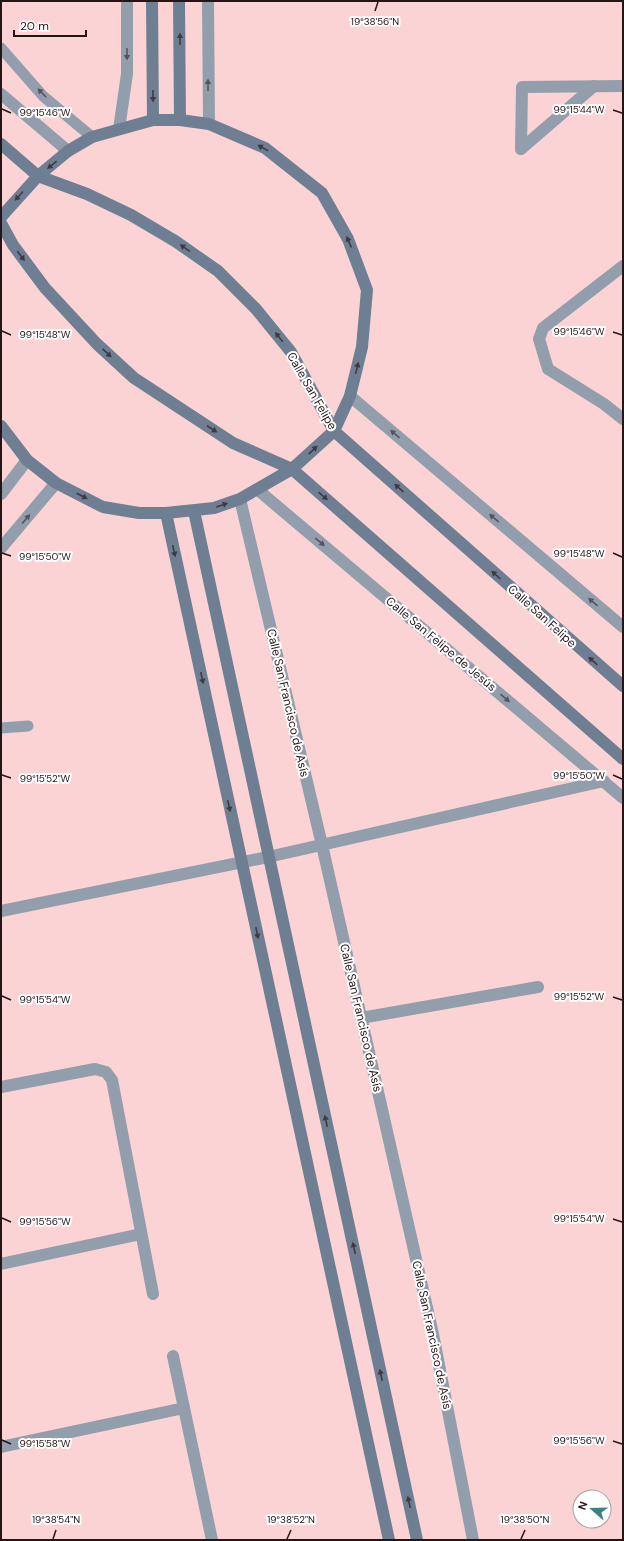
<svg xmlns="http://www.w3.org/2000/svg" width="624" height="1541" font-family="'DM Sans',sans-serif">
	<rect width="100%" height="100%" fill="#fbd3d5"/>
	<g fill="none" stroke-linecap="round" stroke-linejoin="round">
		<g stroke="#939eac" stroke-width="11">
			<polyline points="1,48 43,96 92,137"/>
			<polyline points="1,728 28,726"/>
		</g>
		<g stroke="#939eac" stroke-width="12">
			<polyline points="1,94 68,151"/>
			<polyline points="521,149 522,87 623,86"/>
			<polyline points="521,149 594,86"/>
			<polyline points="623,266 543,328 539,339 548,369 604,404 623,419"/>
			<polyline points="350,396 623,627"/>
			<polyline points="258,490 623,798"/>
			<polyline points="1,494 27,460"/>
			<polyline points="240,499 322,845 433,1334 473,1540"/>
			<polyline points="1,548 56,483"/>
			<polyline points="1,911 268,857 604,781"/>
			<polyline points="361,1018 538,987"/>
			<polyline points="1,1087 95,1069 106,1072 112,1080 153,1294"/>
			<polyline points="1,1264 141,1234"/>
			<polyline points="173,1356 212,1540"/>
			<polyline points="1,1447 184,1408"/>
		</g>
		<g stroke="#939eac" stroke-width="12">
			<polyline points="208,1 209,124"/>
			<polyline points="119,129 127,74 127,1"/>
		</g>
		<g stroke="#6e7f93" stroke-width="12">
			<polyline points="152,1 153,120"/>
			<polyline points="179,1 180,120"/>
			<polyline points="1,144 38,176 87,194 131,215 175,241 218,271 256,309 291,352 334,431 623,686"/>
			<polyline points="1,217 38,176 68,151 92,137 153,120 180,120 209,124 265,148 322,193 348,239 367,290 362,347 350,396 334,431 292,469 240,499 214,508 166,513 139,513 103,507 56,483 27,460 1,426"/>
			<polyline points="1,223 13,245 45,288 97,344 134,378 233,443 292,469 623,759"/>
			<polyline points="194,511 417,1540"/>
			<polyline points="166,513 389,1540"/>
		</g>
	</g>
	<defs><path id="oneway-solid" d="M-6-.8H1V-3.2L6.5 0L1 3.2V.8H-6Z"/></defs>
	<g fill="#3f3a42">
		<use href="#oneway-solid" transform="translate(180 39) rotate(-90)"/>
		<use href="#oneway-solid" transform="translate(153 96) rotate(90)"/>
		<use href="#oneway-solid" transform="translate(263 148) rotate(-151)"/>
		<use href="#oneway-solid" transform="translate(52 165) rotate(141)"/>
		<use href="#oneway-solid" transform="translate(19 196) rotate(132)"/>
		<use href="#oneway-solid" transform="translate(349 242) rotate(-113)"/>
		<use href="#oneway-solid" transform="translate(185 248) rotate(-145)"/>
		<use href="#oneway-solid" transform="translate(21 256) rotate(53)"/>
		<use href="#oneway-solid" transform="translate(279 337) rotate(-129)"/>
		<use href="#oneway-solid" transform="translate(107 353) rotate(43)"/>
		<use href="#oneway-solid" transform="translate(357 368) rotate(-76)"/>
		<use href="#oneway-solid" transform="translate(212 429) rotate(33)"/>
		<use href="#oneway-solid" transform="translate(313 450) rotate(-43)"/>
		<use href="#oneway-solid" transform="translate(399 488) rotate(-138)"/>
		<use href="#oneway-solid" transform="translate(82 496) rotate(28)"/>
		<use href="#oneway-solid" transform="translate(323 496) rotate(41)"/>
		<use href="#oneway-solid" transform="translate(222 505) rotate(-19)"/>
		<use href="#oneway-solid" transform="translate(174 551) rotate(78)"/>
		<use href="#oneway-solid" transform="translate(496 575) rotate(-138)"/>
		<use href="#oneway-solid" transform="translate(593 661) rotate(-138)"/>
		<use href="#oneway-solid" transform="translate(202 678) rotate(78)"/>
		<use href="#oneway-solid" transform="translate(229 806) rotate(78)"/>
		<use href="#oneway-solid" transform="translate(257 933) rotate(78)"/>
		<use href="#oneway-solid" transform="translate(326 1121) rotate(-102)"/>
		<use href="#oneway-solid" transform="translate(354 1248) rotate(-102)"/>
		<use href="#oneway-solid" transform="translate(381 1375) rotate(-102)"/>
		<use href="#oneway-solid" transform="translate(409 1502) rotate(-102)"/>
	</g>
	<g fill="#57535a">
		<use href="#oneway-solid" transform="translate(127 54) rotate(90)"/>
		<use href="#oneway-solid" transform="translate(208 85) rotate(-90)"/>
		<use href="#oneway-solid" transform="translate(42 93) rotate(-134)"/>
		<use href="#oneway-solid" transform="translate(395 434) rotate(-140)"/>
		<use href="#oneway-solid" transform="translate(494 518) rotate(-140)"/>
		<use href="#oneway-solid" transform="translate(26 519) rotate(-50)"/>
		<use href="#oneway-solid" transform="translate(320 542) rotate(40)"/>
		<use href="#oneway-solid" transform="translate(593 602) rotate(-140)"/>
		<use href="#oneway-solid" transform="translate(505 698) rotate(40)"/>
	</g>
	<path fill="none" stroke="#261517" stroke-width="1.5" d="M375,11l3,-9M2,109l9,4M613,110l9,3M2,331l9,4M613,332l9,3M2,553l9,3M613,553l9,4M2,775l9,3M613,775l9,4M2,996l9,4M613,997l9,3M2,1218l9,4M613,1219l9,3M2,1440l9,4M613,1441l9,3M53,1539l3,-9M287,1539l4,-9M521,1539l4,-9"/>
	<g text-anchor="middle" dominant-baseline="central" stroke-width="4" stroke-linejoin="round" paint-order="stroke">
		<g font-size="12" fill="#261517" stroke="#fff">
			<text transform="translate(312 391) rotate(60)">Calle San Felipe</text>
			<text transform="translate(542 616) rotate(42)">Calle San Felipe</text>
			<text transform="translate(441 644) rotate(40)">Calle San Felipe de Jesús</text>
			<text transform="translate(288 703) rotate(77)">Calle San Francisco de Asís</text>
			<text transform="translate(361 1018) rotate(77)">Calle San Francisco de Asís</text>
			<text transform="translate(432 1335) rotate(78)">Calle San Francisco de Asís</text>
		</g>
	</g>
	<g font-size="10" text-anchor="middle" fill="#261517" stroke="#fff" stroke-width="4" stroke-linejoin="round" paint-order="stroke">
		<text x="375" y="25">19°38'56"N</text>
		<text x="579" y="113">99°15'44"W</text>
		<text x="45" y="116">99°15'46"W</text>
		<text x="579" y="335">99°15'46"W</text>
		<text x="45" y="338">99°15'48"W</text>
		<text x="579" y="557">99°15'48"W</text>
		<text x="45" y="560">99°15'50"W</text>
		<text x="579" y="779">99°15'50"W</text>
		<text x="45" y="782">99°15'52"W</text>
		<text x="579" y="1000">99°15'52"W</text>
		<text x="45" y="1003">99°15'54"W</text>
		<text x="579" y="1222">99°15'54"W</text>
		<text x="45" y="1225">99°15'56"W</text>
		<text x="579" y="1444">99°15'56"W</text>
		<text x="45" y="1447">99°15'58"W</text>
		<text x="56" y="1523">19°38'54"N</text>
		<text x="291" y="1523">19°38'52"N</text>
		<text x="525" y="1523">19°38'50"N</text>
	</g>
	<rect width="624" height="1541" fill="none" stroke="#261517" stroke-width="4"/>
	<g transform="translate(592 1509) rotate(290)"><circle r="19" fill="#ffffff" stroke="#a8a1a2"/>
	<path d="M0-3L7 15L0 10L-7 15Z" fill="#3a8382"/>
	<text y="-6" font-size="11" font-weight="bold" text-anchor="middle" fill="#261517">N</text>
	</g>
	<path d="M14 30v6h72v-6" fill="none" stroke="#261517" stroke-width="2"/>
	<text x="20" y="30" font-size="12" fill="#261517" stroke="#ffffff" stroke-width="3" paint-order="stroke">20 m</text>
</svg>
